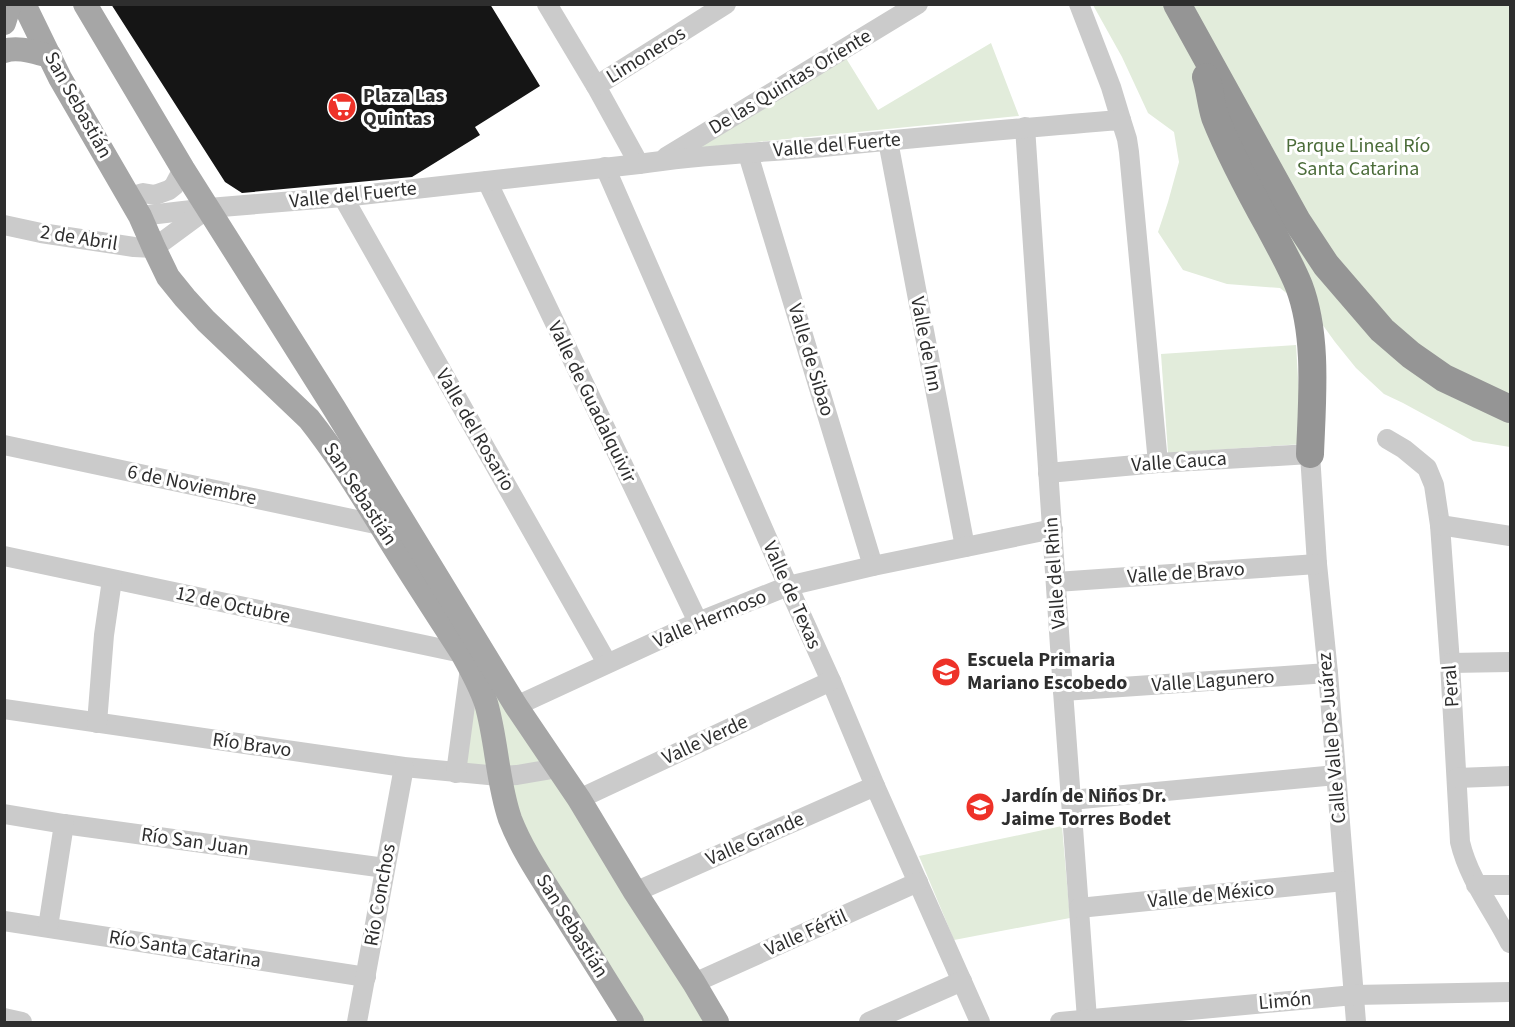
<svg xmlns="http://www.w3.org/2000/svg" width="1515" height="1027" font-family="'Source Sans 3',sans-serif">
	<rect width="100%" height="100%" fill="#fff"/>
	<g fill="#e2ecdb">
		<polygon points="1093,5 1510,5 1510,447 1473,441 1403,403 1384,394 1356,368 1335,342 1317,317 1280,288 1227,284 1183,270 1158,232 1168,202 1179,162 1174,132 1148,113 1122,57"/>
		<polygon points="991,43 1019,116 686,149 844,55 878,110"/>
		<polygon points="1296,345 1302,444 1168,453 1161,354"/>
		<polygon points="488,659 717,1022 633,1022 530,858 499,776 456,773"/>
		<polygon points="1062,826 1070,918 954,940 919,856"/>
	</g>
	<polygon fill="#151515" points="111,4 490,4 540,86 475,127 480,135 412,177 242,193 225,182"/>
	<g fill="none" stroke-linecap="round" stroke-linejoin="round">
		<g stroke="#cbcbcb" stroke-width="20">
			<polyline points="547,4 596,86 639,164"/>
			<polyline points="1079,4 1111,87 1121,120"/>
			<polyline points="596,86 726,4"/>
			<polyline points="1025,127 1063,691 1087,1019"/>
			<polyline points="888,141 965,547"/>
			<polyline points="748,154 873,566"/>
			<polyline points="666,157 918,4"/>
			<polyline points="605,167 788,586 831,681 875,786 980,1022"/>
			<polyline points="487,181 698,622"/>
			<polyline points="129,197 143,193 155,195 169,190 174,186 183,169"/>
			<polyline points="343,197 607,663"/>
			<path d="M140,216l69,-8 134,-11 296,-33c57,-9 115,-11 173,-16 103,-10 205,-20 309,-28l6,19 2,13 29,311"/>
			<polyline points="4,225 41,233 134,247 154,248 207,209"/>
			<path d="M1387,439l17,10 23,19 7,17 6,40 10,138 10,179c9,38 33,67 50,101"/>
			<polyline points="4,445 380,525"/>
			<polyline points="1048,473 1158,463 1310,454 1317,564 1328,673 1356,1022"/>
			<polyline points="1440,525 1510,536"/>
			<polyline points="4,556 462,653"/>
			<polyline points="1056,582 1317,564"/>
			<polyline points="1450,663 1510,662"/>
			<polyline points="1063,691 1328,673"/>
			<polyline points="516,706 698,622 788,586 873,566 1053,529"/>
			<polyline points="4,709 404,767 499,776 517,775 558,768"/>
			<polyline points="97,723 104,635 112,580"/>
			<polyline points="456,773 470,668"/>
			<polyline points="1457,778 1510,776"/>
			<polyline points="579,799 831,681"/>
			<polyline points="1071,800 1336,775"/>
			<polyline points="4,814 64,824 385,868"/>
			<polyline points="1476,885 1510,885"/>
			<polyline points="635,892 875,786"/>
			<polyline points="1079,908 1344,881"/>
			<polyline points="4,921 366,977"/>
			<polyline points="48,927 64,824"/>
			<polyline points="694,983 918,882"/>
			<polyline points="4,1018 22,1022"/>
			<polyline points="357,1022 404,767"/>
			<polyline points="869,1022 962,981"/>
			<polyline points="1060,1022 1354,995 1510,992"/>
		</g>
		<g stroke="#a6a6a6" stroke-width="24">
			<path d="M24,4l36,74 80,138 14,32 14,29 17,21 21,23 103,98c27,34 49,70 72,107 26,43 54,85 81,127 9,16 18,32 24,50 11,38 11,78 24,116 12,31 32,60 49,87 25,39 49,78 73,116"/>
			<polyline points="85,4 183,169 334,408 516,706 579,799 635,892 694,983 717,1022"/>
			<polyline points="4,23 10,4"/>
			<path d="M4,51c15,-5 32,2 46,5"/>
		</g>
		<g stroke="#959595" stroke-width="28">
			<polyline points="1177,4 1297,221 1326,265 1382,330 1411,355 1444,378 1510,409"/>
			<path d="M1206,77c4,13 5,27 9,40 15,38 35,75 55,111 10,19 21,38 29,58 19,50 13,114 11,168"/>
		</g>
	</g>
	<defs>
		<g id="supermarket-disc" transform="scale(1.5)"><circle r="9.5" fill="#ee3228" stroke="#fff"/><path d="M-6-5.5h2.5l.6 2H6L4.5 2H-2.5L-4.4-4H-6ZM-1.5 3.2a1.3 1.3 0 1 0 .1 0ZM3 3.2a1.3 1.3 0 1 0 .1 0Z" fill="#fff"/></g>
		<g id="school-disc" transform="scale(1.5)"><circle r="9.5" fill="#ee3228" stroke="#fff"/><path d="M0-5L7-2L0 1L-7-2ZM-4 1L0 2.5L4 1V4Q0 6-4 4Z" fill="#fff"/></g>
	</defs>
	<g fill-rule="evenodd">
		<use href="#supermarket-disc" x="342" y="107"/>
		<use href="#school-disc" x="946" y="672"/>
		<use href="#school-disc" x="980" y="807"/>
	</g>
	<g text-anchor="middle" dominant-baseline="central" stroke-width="6" stroke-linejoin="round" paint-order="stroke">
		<g font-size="20" fill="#2e2e2e" stroke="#fff">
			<text transform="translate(646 55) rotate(-32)">Limoneros</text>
			<text transform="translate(790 82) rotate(-31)">De las Quintas Oriente</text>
			<text transform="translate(78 105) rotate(61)">San Sebastián</text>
			<text transform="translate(837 145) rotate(-5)">Valle del Fuerte</text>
			<text transform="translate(353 195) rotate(-6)">Valle del Fuerte</text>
			<text transform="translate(79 238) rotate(9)">2 de Abril</text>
			<text transform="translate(926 344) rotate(79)">Valle de Inn</text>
			<text transform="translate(811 360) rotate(73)">Valle de Sibao</text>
			<text transform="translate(592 402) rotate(64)">Valle de Guadalquivir</text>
			<text transform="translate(475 430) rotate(60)">Valle del Rosario</text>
			<text transform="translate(1179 462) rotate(-4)">Valle Cauca</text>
			<text transform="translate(192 485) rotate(12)">6 de Noviembre</text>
			<text transform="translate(360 494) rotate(57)">San Sebastián</text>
			<text transform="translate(1055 573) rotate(-94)">Valle del Rhin</text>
			<text transform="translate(1186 573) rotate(-4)">Valle de Bravo</text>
			<text transform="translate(792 595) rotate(66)">Valle de Texas</text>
			<text transform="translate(233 605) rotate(12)">12 de Octubre</text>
			<text transform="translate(710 619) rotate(-23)">Valle Hermoso</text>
			<text transform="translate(1213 681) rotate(-4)">Valle Lagunero</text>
			<text transform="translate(1451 686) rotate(-94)">Peral</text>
			<text transform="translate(1332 738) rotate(-95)">Calle Valle De Juárez</text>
			<text transform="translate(705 740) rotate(-25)">Valle Verde</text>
			<text transform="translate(252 745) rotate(8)">Río Bravo</text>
			<text transform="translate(755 839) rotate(-24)">Valle Grande</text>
			<text transform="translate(195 842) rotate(8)">Río San Juan</text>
			<text transform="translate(380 895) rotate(-80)">Río Conchos</text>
			<text transform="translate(1211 895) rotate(-6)">Valle de México</text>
			<text transform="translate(572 926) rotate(58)">San Sebastián</text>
			<text transform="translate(806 933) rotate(-24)">Valle Fértil</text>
			<text transform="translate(185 949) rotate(9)">Río Santa Catarina</text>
			<text transform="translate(1285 1001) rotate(-5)">Limón</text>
		</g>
		<g font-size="20" font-weight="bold" fill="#2e2e2e" stroke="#fff" text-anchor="start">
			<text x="363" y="96">Plaza Las<tspan x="363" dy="23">Quintas</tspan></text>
			<text x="967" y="660">Escuela Primaria<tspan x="967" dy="23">Mariano Escobedo</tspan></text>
			<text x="1001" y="796">Jardín de Niños Dr.<tspan x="1001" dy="23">Jaime Torres Bodet</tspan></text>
		</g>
		<g font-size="20" fill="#4b6c39" stroke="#fff">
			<text x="1358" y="146">Parque Lineal Río<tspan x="1358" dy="23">Santa Catarina</tspan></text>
		</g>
	</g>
	<rect width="1515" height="1027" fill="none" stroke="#2e2e2e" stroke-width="12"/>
</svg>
